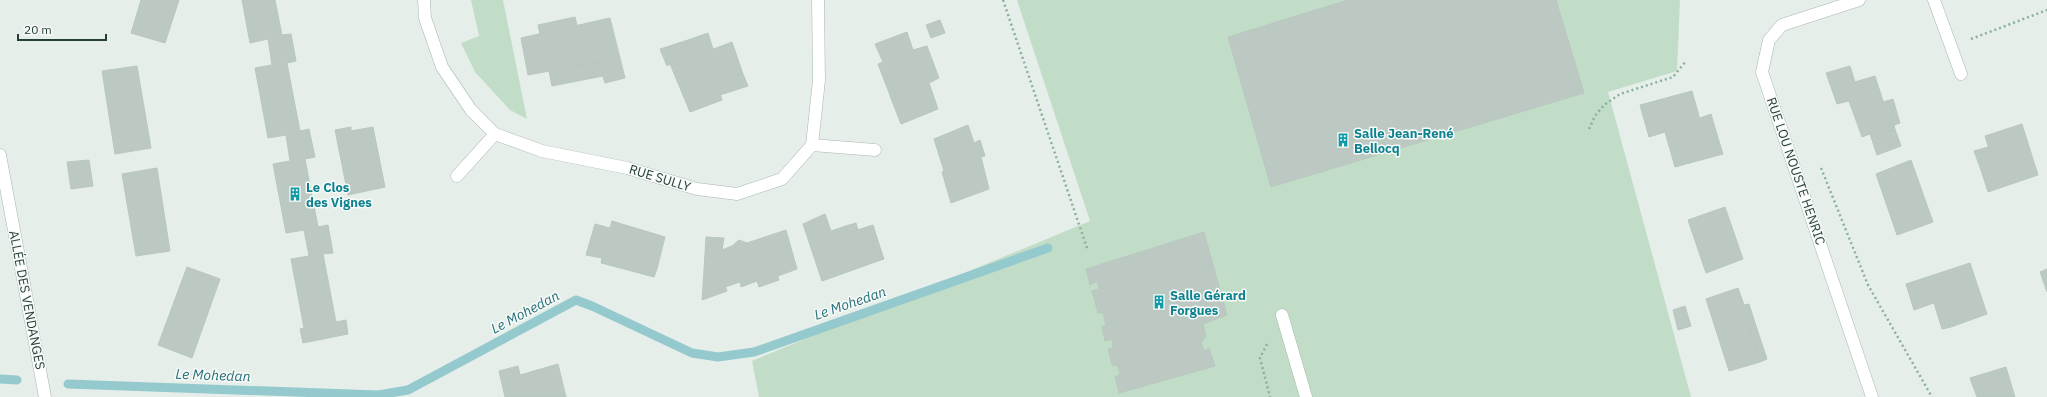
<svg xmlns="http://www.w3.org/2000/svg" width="2047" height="397" font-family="'IBM Plex Sans',sans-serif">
	<rect width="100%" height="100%" fill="#e6eeea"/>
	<g fill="#c1ddc7">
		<polygon points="471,0 503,0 527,119 510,110 475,72 461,43 479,36"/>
		<polygon points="1017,0 1680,0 1677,71 1608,92 1691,397 759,397 752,361 1090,221"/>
	</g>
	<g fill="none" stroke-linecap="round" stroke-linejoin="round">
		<g stroke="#94c9ce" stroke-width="9">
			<polyline points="0,379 17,380"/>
			<polyline points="68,384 378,395 408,390 576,300 592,306 692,353 718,357 754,352 1048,248"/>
		</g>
	</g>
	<g fill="#bcc9c3" stroke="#b9c7c0">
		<polygon points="141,0 179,0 165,43 131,33"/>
		<polygon points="242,0 275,0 282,35 291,34 296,61 287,63 300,131 309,129 315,157 305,159 318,227 328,225 333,253 323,254 336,322 346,320 348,334 303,343 300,329 304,328 291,259 309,256 304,230 286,233 273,164 290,161 286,135 268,138 255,68 272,65 268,39 250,43"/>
		<polygon points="1348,0 1556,0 1584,93 1271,187 1228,37"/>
		<polygon points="575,17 577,25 540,34 538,25"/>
		<polygon points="610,18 625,78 605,83 598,62 528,75 521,38"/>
		<polygon points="940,20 945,33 931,38 926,25"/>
		<polygon points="907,32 913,50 927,46 939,78 929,83 938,109 901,124 892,101 897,99 893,88 888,90 878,64 883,62 875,44"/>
		<polygon points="708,33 713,49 695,56 688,40"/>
		<polygon points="688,40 695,56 732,42 743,74 717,84 722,100 690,112 670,64 667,66 660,49"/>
		<polygon points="598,62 603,76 552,86 549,71"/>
		<polygon points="137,66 151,148 115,154 102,71"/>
		<polygon points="1850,66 1855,82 1875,76 1891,126 1862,137 1849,101 1837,104 1826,73"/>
		<polygon points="743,74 748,86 720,95 717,84"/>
		<polygon points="893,88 897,99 892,101 888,90"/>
		<polygon points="1692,91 1704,134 1716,131 1723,154 1675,167 1665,132 1649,137 1640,105"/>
		<polygon points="1893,99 1900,123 1891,126 1883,102"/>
		<polygon points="1711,114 1716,131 1704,134 1700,118"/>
		<polygon points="2022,124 2038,175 1988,192 1981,170 1994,165 1985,136"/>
		<polygon points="968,125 974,143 980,140 985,156 981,157 989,189 951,203 942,172 944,171 934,139"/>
		<polygon points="1894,125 1895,129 1871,137 1870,134"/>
		<polygon points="351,127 351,131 373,127 385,187 348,195 335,130"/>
		<polygon points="1895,129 1901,146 1877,155 1871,137"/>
		<polygon points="1988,147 1994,165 1981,170 1974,151"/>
		<polygon points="89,160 93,186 71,189 67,162"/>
		<polygon points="1911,160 1933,222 1897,235 1876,174"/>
		<polygon points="157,168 170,251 136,256 122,174"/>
		<polygon points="1725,207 1743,259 1706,273 1688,220"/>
		<polygon points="825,214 831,231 846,226 848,233 873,225 878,241 872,242 878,261 822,281 803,224"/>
		<polygon points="612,221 665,237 657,269 630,261 628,270 601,263 602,258 586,255 595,224 610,228"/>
		<polygon points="856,223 858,230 848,233 846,226"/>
		<polygon points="786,230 797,269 778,276 775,268 755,275 757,281 741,287 740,282 725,287 720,275 710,278 712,283 703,286 706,237 724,238 722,250 732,246 739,240 747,243"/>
		<polygon points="1204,232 1227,315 1203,324 1206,337 1201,342 1204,351 1209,348 1215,366 1119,393 1115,377 1120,374 1118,366 1112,365 1108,349 1113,348 1112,339 1105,341 1102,327 1106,325 1103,313 1098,313 1092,291 1099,289 1097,281 1090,285 1086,269"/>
		<polygon points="878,241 884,259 878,261 872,242"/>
		<polygon points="630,261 657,269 654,277 628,270"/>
		<polygon points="1970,263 1987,314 1951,327 1942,300 1914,310 1906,284"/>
		<polygon points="187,267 220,279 192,358 158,345"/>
		<polygon points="775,268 779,280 759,287 755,275"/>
		<polygon points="2047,269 2047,292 2040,272"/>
		<polygon points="720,275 727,291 702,300 703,286 712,283 710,278"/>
		<polygon points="1738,288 1744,305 1749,304 1755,323 1749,326 1760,362 1729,371 1706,299"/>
		<polygon points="1942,300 1951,327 1942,329 1934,303"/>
		<polygon points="1685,306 1691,326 1678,330 1673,310"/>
		<polygon points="1755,323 1767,359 1760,362 1749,326"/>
		<polygon points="558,364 566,397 505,397 499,371 518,366 520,375"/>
		<polygon points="2006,367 2015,397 1977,397 1970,378"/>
	</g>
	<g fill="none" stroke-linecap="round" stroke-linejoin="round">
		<g stroke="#a9b6b0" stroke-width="13">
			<g id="minor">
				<polyline points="424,0 425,18 442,67 471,110 495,134 542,151 627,168 697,189 737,194 782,179 812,145 819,80 818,0"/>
				<polyline points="1859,0 1782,25 1769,40 1762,72 1872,397"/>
				<polyline points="1934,0 1961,74"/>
				<polyline points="812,145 875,150"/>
				<polyline points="0,155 45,397"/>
				<polyline points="457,176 495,134"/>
				<polyline points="1282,315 1306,397"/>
			</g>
		</g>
		<g stroke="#8aafa0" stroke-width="2.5" stroke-dasharray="2 3" stroke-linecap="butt">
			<polyline points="1003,0 1088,251"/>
			<polyline points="1971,39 2047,10"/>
			<polyline points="1589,129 1595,116 1604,105 1620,94 1673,77 1686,61"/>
			<polyline points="1821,168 1868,285 1932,397"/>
			<polyline points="1267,344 1260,358 1270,397"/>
		</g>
		<use href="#minor" stroke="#fff" stroke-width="12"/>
	</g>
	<defs>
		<g id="building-bare" transform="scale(1.08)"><path d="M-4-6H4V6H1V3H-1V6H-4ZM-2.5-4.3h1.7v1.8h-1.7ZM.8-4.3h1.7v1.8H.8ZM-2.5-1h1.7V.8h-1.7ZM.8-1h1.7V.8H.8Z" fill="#0f9aa8" stroke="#f7faf8" stroke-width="2.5" paint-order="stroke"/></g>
	</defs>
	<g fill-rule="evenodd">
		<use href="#building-bare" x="1343" y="140"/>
		<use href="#building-bare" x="295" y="194"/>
		<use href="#building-bare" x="1159" y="302"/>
	</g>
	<g text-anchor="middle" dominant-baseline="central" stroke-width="3" stroke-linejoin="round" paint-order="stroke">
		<g font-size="13" font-weight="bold" fill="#0d838f" stroke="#f7faf8" text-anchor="start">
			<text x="1354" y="133">Salle Jean-René<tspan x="1354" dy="15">Bellocq</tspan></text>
			<text x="306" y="187">Le Clos<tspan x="306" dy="15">des Vignes</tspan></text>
			<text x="1170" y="295">Salle Gérard<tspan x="1170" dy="15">Forgues</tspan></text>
		</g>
		<g font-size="13" fill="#263f36" stroke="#f7faf8">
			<text transform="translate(1796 171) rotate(71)">RUE LOU NOUSTE HENRIC</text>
			<text transform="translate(660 178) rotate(17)">RUE SULLY</text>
			<text transform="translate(27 300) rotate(79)">ALLÉE DES VENDANGES</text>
		</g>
		<g font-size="14" font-style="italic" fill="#256f77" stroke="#f7faf8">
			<text transform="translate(850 303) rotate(-19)">Le Mohedan</text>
			<text transform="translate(525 312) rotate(-28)">Le Mohedan</text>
			<text transform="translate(213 375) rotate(2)">Le Mohedan</text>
		</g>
	</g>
	<path d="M18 34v6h88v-6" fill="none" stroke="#263f36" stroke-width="2"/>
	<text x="24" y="34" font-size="12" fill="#263f36" stroke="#f7faf8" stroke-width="3" paint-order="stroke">20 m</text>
</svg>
